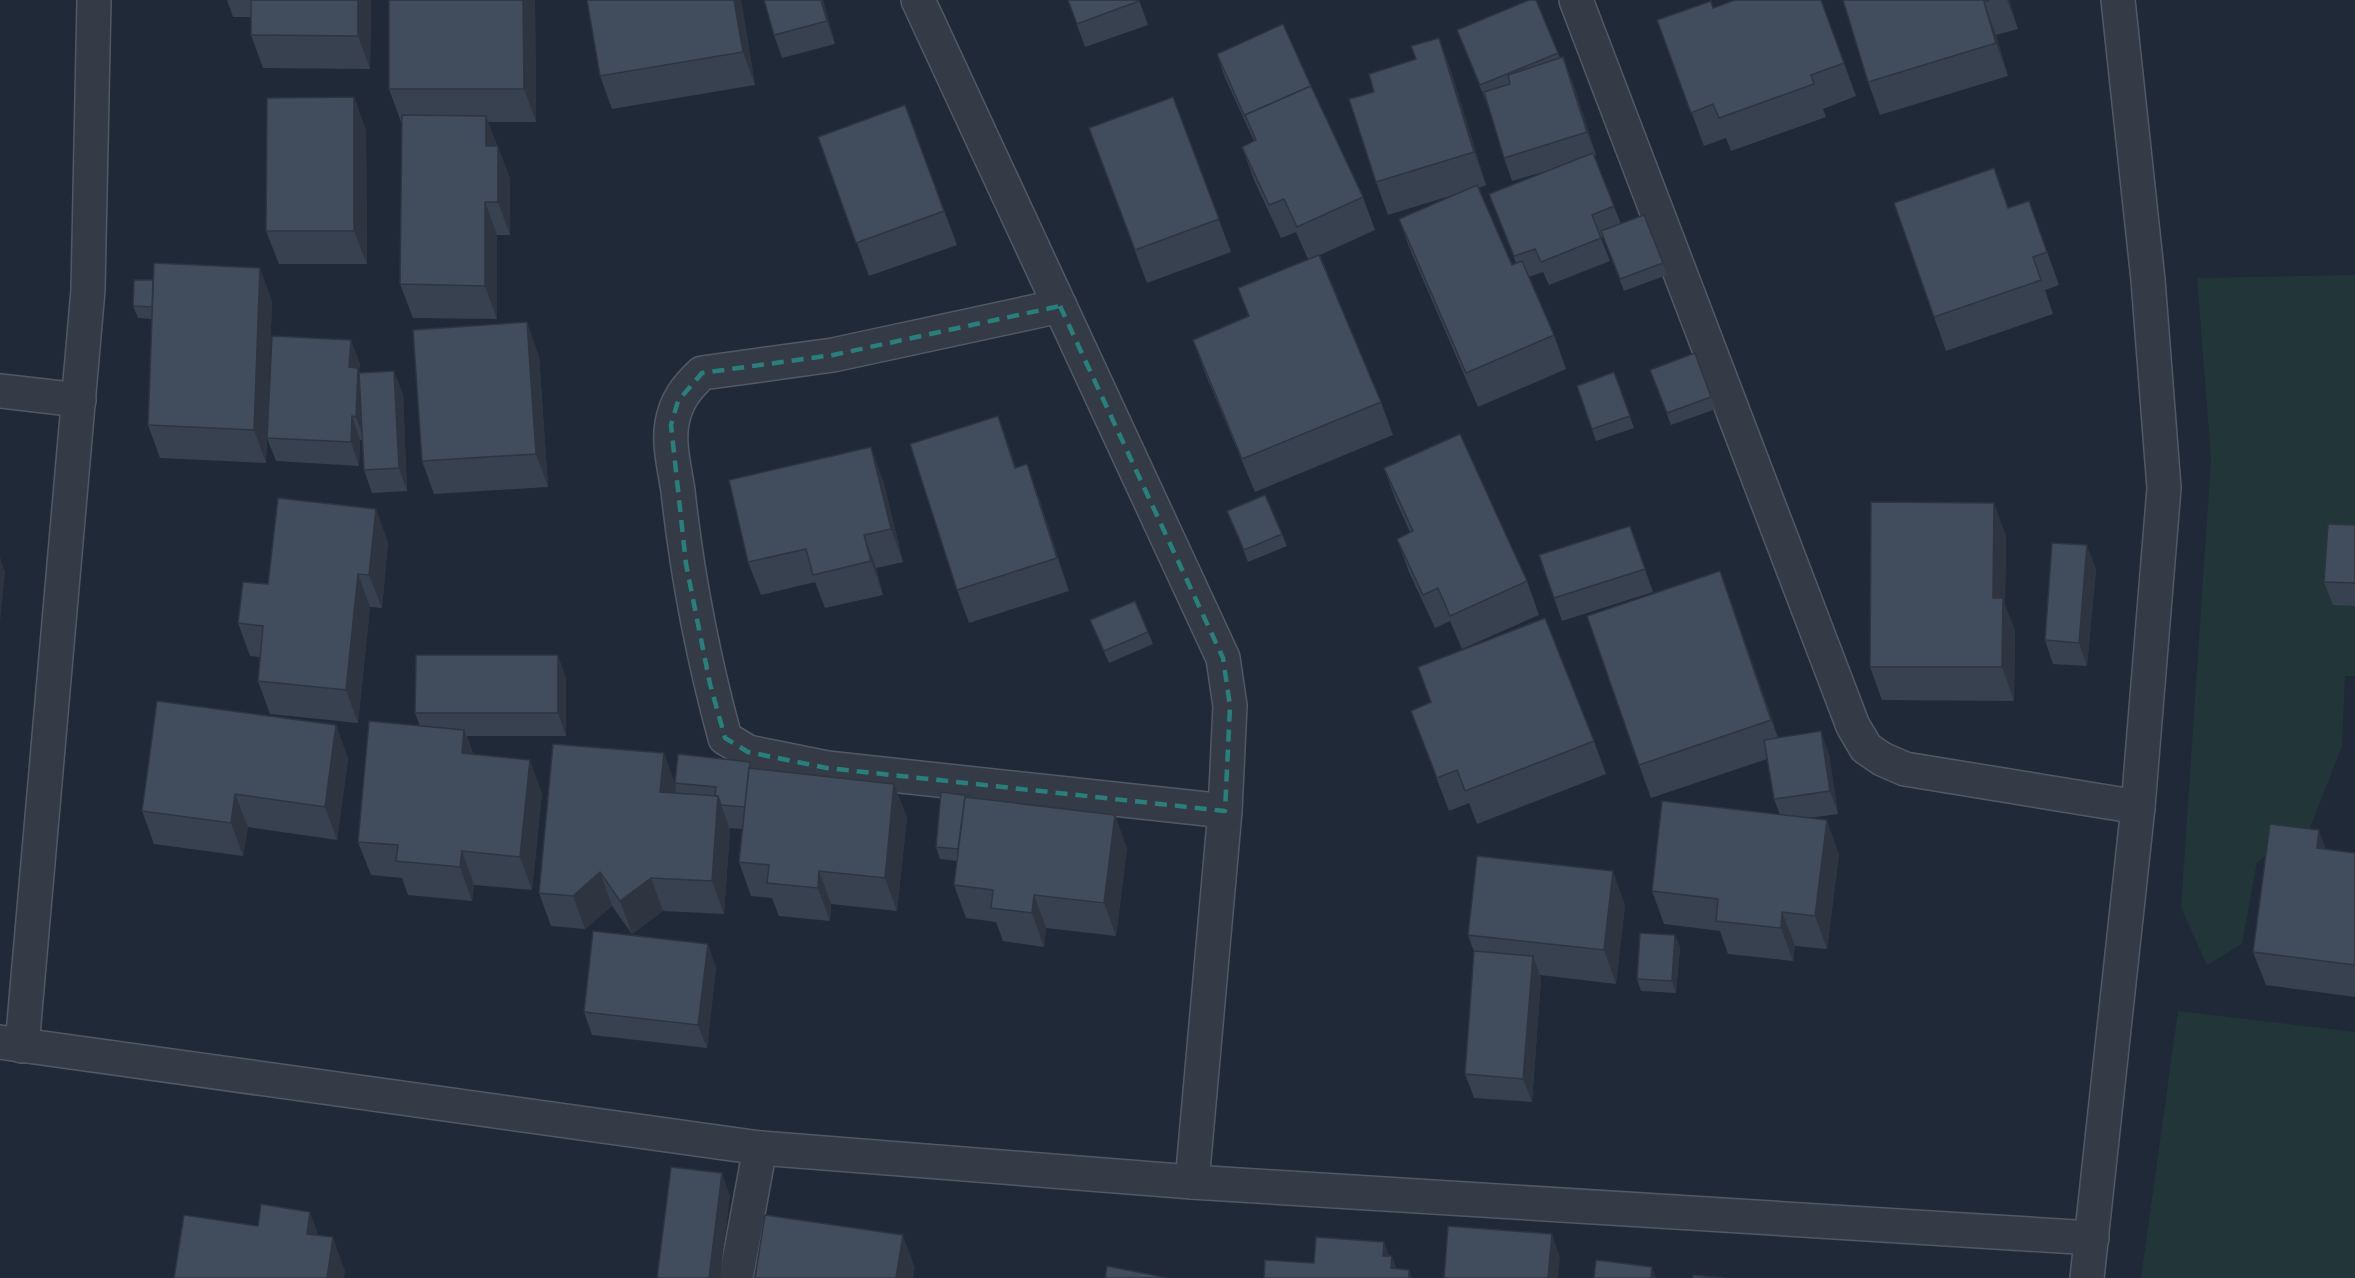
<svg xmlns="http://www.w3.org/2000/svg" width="2355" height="1278" font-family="'Sofia Sans Condensed',sans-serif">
	<rect width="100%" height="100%" fill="#202937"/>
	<g fill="#223538">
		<polygon points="2355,275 2355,676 2345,676 2342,746 2310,828 2257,862 2242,944 2207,965 2181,908 2211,459 2197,278"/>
		<polygon points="2178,1011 2355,1032 2355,1278 2141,1278"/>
	</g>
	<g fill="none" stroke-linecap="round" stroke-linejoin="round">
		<g stroke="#515965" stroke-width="36">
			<g id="minor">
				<polyline points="918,0 1223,658 1230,706 1225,811 1192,1182"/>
				<polyline points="1576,0 1853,726 1866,748 1882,759 1905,769 2138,807"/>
				<path d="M1060,306l-227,49 -131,18c-16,15 -26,28 -30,50 -4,21 3,47 6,68 9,84 25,166 47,247l23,14 79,16 398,43"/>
				<polyline points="0,391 79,400"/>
				<polyline points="0,1042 760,1148 1192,1182 2092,1238"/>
				<polyline points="22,1046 88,290 94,0"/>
				<polyline points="736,1278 760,1148"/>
				<polyline points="2087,1278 2138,807 2164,488 2148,280 2118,0"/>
			</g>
		</g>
		<use href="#minor" stroke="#343b47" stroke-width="33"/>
	</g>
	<g fill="#38414f">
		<polygon points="227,0 371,0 370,69 263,68 251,35 251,17 233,17"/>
		<polygon points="389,0 535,0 536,122 488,122 510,179 510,235 497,235 497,319 413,318 400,284 402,122 401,122 389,89"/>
		<polygon points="741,0 755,85 612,109 600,76"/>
		<polygon points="764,0 823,0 835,44 782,58 774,35"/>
		<polygon points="1068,0 1139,0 1148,25 1085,47"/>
		<polygon points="1536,0 1560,58 1572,80 1596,155 1594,156 1621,224 1644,215 1667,275 1624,291 1603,237 1601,238 1610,261 1549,285 1543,272 1529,277 1554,335 1566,369 1478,407 1411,252 1399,219 1453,195 1388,215 1376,182 1374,92 1416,59 1439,38 1451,71 1486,185 1479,188 1512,265 1516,263 1489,194 1553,169 1512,181 1504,158 1488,106 1466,53 1457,30"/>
		<polygon points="1821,0 1856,96 1823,109 1826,117 1731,151 1726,138 1704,146 1657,20 1713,8"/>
		<polygon points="1843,0 2009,0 2018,29 1996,35 2008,76 1880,115 1868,82"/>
		<polygon points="1217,54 1363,197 1375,230 1320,255 1381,402 1393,435 1255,492 1205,373 1193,340 1249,316 1238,288 1308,259 1296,232 1281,238 1254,180 1242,147 1254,141 1225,78"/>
		<polygon points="354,97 366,131 367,264 279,264 266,231"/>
		<polygon points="1173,97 1231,252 1147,283 1089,128"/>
		<polygon points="905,105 957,245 869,276 818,137"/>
		<polygon points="2029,201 2059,285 2045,290 2053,314 1946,351 1934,317 2009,207"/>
		<polygon points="272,301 267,429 351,340 360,364 359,370 360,373 403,394 407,491 372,493 364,470 362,440 360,440 359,466 276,461 267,438 266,463 160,458 148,425 152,319 138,318 133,306"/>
		<polygon points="1695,353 1716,409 1671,425 1650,370"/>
		<polygon points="539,356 548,487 434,494 422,461"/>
		<polygon points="1614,372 1634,428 1596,441 1577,386"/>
		<polygon points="998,416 1016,468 1039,498 1069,591 969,623 957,590"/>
		<polygon points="1384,468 1527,581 1539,615 1462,649 1450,621 1435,628 1409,572 1397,539 1410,532 1396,501"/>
		<polygon points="883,480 903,562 876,568 883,595 825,608 815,582 761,595 748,562"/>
		<polygon points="1227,511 1282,534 1287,546 1248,562"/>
		<polygon points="2355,525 2355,606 2333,605 2324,582"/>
		<polygon points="1630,526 1653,592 1562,621 1539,555"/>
		<polygon points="2006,536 2005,605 2015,631 2014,701 1882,700 1870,667"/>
		<polygon points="388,542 382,608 370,607 358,723 270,714 258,681 260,657 250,656 238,623 268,584"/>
		<polygon points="2096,569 2087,666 2053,664 2045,640"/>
		<polygon points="1720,571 1778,738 1829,754 1838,814 1809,818 1839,854 1827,949 1795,946 1793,961 1728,954 1720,931 1664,924 1652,891 1780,815 1774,799 1767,759 1651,798 1639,765"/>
		<polygon points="1090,620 1148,632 1153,644 1109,663"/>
		<polygon points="1418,667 1594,741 1606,774 1477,824 1469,803 1449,811 1411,711 1431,703"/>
		<polygon points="566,678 566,736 467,736 473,754 542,793 532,890 474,885 472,901 408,895 402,878 371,875 358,842 420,726 415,713"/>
		<polygon points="336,725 348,759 337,840 248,827 243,856 154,844 142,811"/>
		<polygon points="753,768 907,817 897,911 831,904 830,921 779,916 772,898 751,896 739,862 742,829 730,828 730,830 724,914 663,911 632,934 612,906 585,929 551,926 539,893 675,782"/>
		<polygon points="972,798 1127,848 1116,936 1046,928 1044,947 1003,941 996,922 966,918 954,885 957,861 940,859 936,847"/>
		<polygon points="2325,849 2355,853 2355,997 2266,985 2253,952"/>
		<polygon points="1625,905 1616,984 1540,975 1541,979 1532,1102 1474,1098 1465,1074 1474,952 1468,935"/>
		<polygon points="1680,947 1676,993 1641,991 1637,979"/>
		<polygon points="716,967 707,1048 592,1035 584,1012"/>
	</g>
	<g fill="#2e3540">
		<polygon points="358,0 371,0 370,69 358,36"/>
		<polygon points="523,0 535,0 536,122 524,89"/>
		<polygon points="734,0 741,0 755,85 743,52"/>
		<polygon points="821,0 823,0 835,44 827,21"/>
		<polygon points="2007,0 2009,0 2018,29"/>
		<polygon points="1984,2 1996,35 2008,76 1996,43"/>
		<polygon points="1439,38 1451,71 1486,185 1474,152"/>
		<polygon points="1563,57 1572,80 1596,155 1587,132"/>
		<polygon points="354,97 366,131 367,264 354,231"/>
		<polygon points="486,116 498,149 486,146"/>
		<polygon points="498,146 510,179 510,235 498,202"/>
		<polygon points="485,202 497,235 497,319 485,286"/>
		<polygon points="260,268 272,301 266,463 254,430"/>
		<polygon points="527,322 539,356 548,487 536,454"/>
		<polygon points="351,340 360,364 359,370 367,391 364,440 356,417 349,367"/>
		<polygon points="394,371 403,394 407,491 399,468"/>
		<polygon points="352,416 360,440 359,466 351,442"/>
		<polygon points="998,416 1010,449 1027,502 1015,468"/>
		<polygon points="871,447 883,480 903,562 891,529"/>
		<polygon points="1027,464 1039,498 1069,591 1057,558"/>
		<polygon points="1994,503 2006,536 2005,605 2015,631 2014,701 2002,667 1993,598"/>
		<polygon points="376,509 388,542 382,608 369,575"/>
		<polygon points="864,535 876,568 883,595 871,561"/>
		<polygon points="2087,545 2096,569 2087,666 2079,643"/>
		<polygon points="0,557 5,572 0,622"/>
		<polygon points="1720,571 1732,604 1784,753 1771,720"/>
		<polygon points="358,574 370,607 358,723 346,690"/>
		<polygon points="558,655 566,678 566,736 558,713"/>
		<polygon points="336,725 348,759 337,840 325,807"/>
		<polygon points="464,730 476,763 462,753"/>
		<polygon points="1821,731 1829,754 1838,814 1830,791"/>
		<polygon points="664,753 676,786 673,825 660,792"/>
		<polygon points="530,760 542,793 532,890 520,857"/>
		<polygon points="894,784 907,817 897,911 885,878"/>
		<polygon points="235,794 248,827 243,856 231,823"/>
		<polygon points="718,796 730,830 724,914 712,881"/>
		<polygon points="1115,815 1127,848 1116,936 1104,903"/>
		<polygon points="1827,820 1839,854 1827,949 1815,916"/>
		<polygon points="2319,830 2331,864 2317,848"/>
		<polygon points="462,851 474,885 472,901 460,867"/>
		<polygon points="819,871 831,904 830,921 818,888"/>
		<polygon points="1613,871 1625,905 1616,984 1604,950"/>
		<polygon points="600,872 612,906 585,929 573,896"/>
		<polygon points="651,878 663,911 632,934 620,901"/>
		<polygon points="1034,895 1046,928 1044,947 1032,913"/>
		<polygon points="1782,912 1795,946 1793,961 1781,928"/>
		<polygon points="1675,935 1680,947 1676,993 1672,981"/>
		<polygon points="708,944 716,967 707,1048 698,1025"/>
		<polygon points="1533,956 1541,979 1532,1102 1523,1079"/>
		<polygon points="722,1173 730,1196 720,1278 709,1278"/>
		<polygon points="310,1212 322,1245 307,1234"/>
		<polygon points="1552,1234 1560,1257 1558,1278 1548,1278"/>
		<polygon points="903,1235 915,1268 913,1278 896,1278"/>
		<polygon points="333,1237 345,1271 344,1278 327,1278"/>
		<polygon points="1384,1242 1391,1261 1392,1256 1400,1278 1392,1278 1383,1256"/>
		<polygon points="1652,1267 1656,1278 1651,1278"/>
		<polygon points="1409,1270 1412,1278 1409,1278"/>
	</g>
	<g fill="#414c5c" stroke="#2e3540" stroke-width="1.5">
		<polygon points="251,0 358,0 358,36 251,35"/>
		<polygon points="389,0 523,0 524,89 389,89"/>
		<polygon points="587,0 734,0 743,52 600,76"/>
		<polygon points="764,0 821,0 827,21 774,35"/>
		<polygon points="1068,0 1139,0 1139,1 1077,24"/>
		<polygon points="1529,0 1536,0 1558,53 1480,85 1457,30"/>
		<polygon points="1735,0 1821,0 1844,63 1811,75 1814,84 1719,118 1713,104 1691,113 1657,20 1711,1 1713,8"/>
		<polygon points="1843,0 1990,0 1984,2 1996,43 1868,82"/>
		<polygon points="1283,24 1311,86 1245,115 1245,117 1217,54"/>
		<polygon points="1439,38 1474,152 1376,182 1349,99 1374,92 1369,74 1416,59 1411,46"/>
		<polygon points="1563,57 1587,132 1504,158 1484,92 1510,84 1508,75"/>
		<polygon points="1311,86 1363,197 1297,227 1284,199 1269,205 1242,147 1256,140 1245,115"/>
		<polygon points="354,97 354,231 266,231 267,98"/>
		<polygon points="1173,97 1219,219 1135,250 1089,128"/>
		<polygon points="905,105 944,211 856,243 818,137"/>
		<polygon points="402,115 486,116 486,146 498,146 498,202 485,202 485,286 400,284"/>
		<polygon points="1593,153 1614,206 1592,215 1601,238 1541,262 1535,249 1514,256 1489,194"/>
		<polygon points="1994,168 2008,208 2029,201 2047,252 2033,257 2041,280 1934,317 1894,203"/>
		<polygon points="1477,185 1512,265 1522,261 1554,335 1466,373 1399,219"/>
		<polygon points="1644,215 1663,263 1620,279 1601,231"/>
		<polygon points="1319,255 1381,402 1242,459 1193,340 1249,316 1238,288"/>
		<polygon points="154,263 260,268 254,430 148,425"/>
		<polygon points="134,280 153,280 152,307 133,306"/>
		<polygon points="527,322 536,454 422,461 413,330"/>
		<polygon points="272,336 351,340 349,367 358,368 356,417 352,416 351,442 267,438"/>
		<polygon points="1695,353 1711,397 1667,413 1650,370"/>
		<polygon points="394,371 399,468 364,470 359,373"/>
		<polygon points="1614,372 1630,416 1592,429 1577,386"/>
		<polygon points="998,416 1015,468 1027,464 1057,558 957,590 910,444"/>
		<polygon points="1460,434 1527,581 1450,616 1438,588 1423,595 1397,539 1413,531 1384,468"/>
		<polygon points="871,447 891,529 864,535 871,561 813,575 806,549 748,562 729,480"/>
		<polygon points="1265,495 1282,534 1244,550 1227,511"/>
		<polygon points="278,498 376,509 369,575 358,574 346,690 258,681 263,626 238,623 243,582 268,584"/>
		<polygon points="1871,502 1994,503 1993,598 2003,598 2002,667 1870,667"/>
		<polygon points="2328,524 2355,525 2355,583 2324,582"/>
		<polygon points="1630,526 1645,569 1554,598 1539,555"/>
		<polygon points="2052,543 2087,545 2079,643 2045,640"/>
		<polygon points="1720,571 1771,720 1639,765 1587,616"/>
		<polygon points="1135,601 1148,632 1104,651 1090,620"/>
		<polygon points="1545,618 1594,741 1465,791 1457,770 1437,778 1411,711 1431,702 1418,667"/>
		<polygon points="416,655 558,655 558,713 415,713"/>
		<polygon points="157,701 336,725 325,807 235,794 231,823 142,811"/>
		<polygon points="369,721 464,730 462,753 530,760 520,857 462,851 460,867 396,861 398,845 358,842"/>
		<polygon points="1821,731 1830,791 1774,799 1764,740"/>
		<polygon points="553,744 664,753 660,792 718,796 712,881 651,878 620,901 600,872 573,896 539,893"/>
		<polygon points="678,754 750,762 750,768 749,768 745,807 721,805 718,796 715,796 716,787 675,783"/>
		<polygon points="749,768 894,784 885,878 819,871 818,888 767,883 769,865 739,862"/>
		<polygon points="941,792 971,796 971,798 965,797 958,849 936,847"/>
		<polygon points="965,797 1115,815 1104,903 1034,895 1032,913 991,908 993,890 954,885"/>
		<polygon points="1662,801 1827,820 1815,916 1782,912 1781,928 1716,921 1718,899 1652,891"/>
		<polygon points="2270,824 2319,830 2317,848 2355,853 2355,965 2253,952"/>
		<polygon points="1477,856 1613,871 1604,950 1468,935"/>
		<polygon points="593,931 708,944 698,1025 584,1012"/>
		<polygon points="1640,933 1675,935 1672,981 1637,979"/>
		<polygon points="1474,951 1533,956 1523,1079 1465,1074"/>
		<polygon points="671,1167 722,1173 709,1278 657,1278"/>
		<polygon points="261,1204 310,1212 307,1234 333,1237 327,1278 174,1278 184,1215 258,1226"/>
		<polygon points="765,1215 903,1235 896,1278 755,1278"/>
		<polygon points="1448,1226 1552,1234 1548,1278 1444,1278"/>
		<polygon points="1316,1237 1384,1242 1383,1256 1392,1256 1391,1268 1409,1270 1409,1278 1264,1278 1265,1260 1314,1263"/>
		<polygon points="1596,1260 1652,1267 1651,1278 1594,1278"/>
		<polygon points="1107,1266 1168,1278 1105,1278"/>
		<polygon points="1693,1275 1726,1278 1693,1278"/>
	</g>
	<path fill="none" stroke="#27807b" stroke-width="4.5" stroke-dasharray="12 8" stroke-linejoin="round" d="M1060,306l163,352 7,48 -5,105 -398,-43 -79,-16 -23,-14 -15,-54 -24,-120 -15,-139 7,-24 24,-28 131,-18z"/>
</svg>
